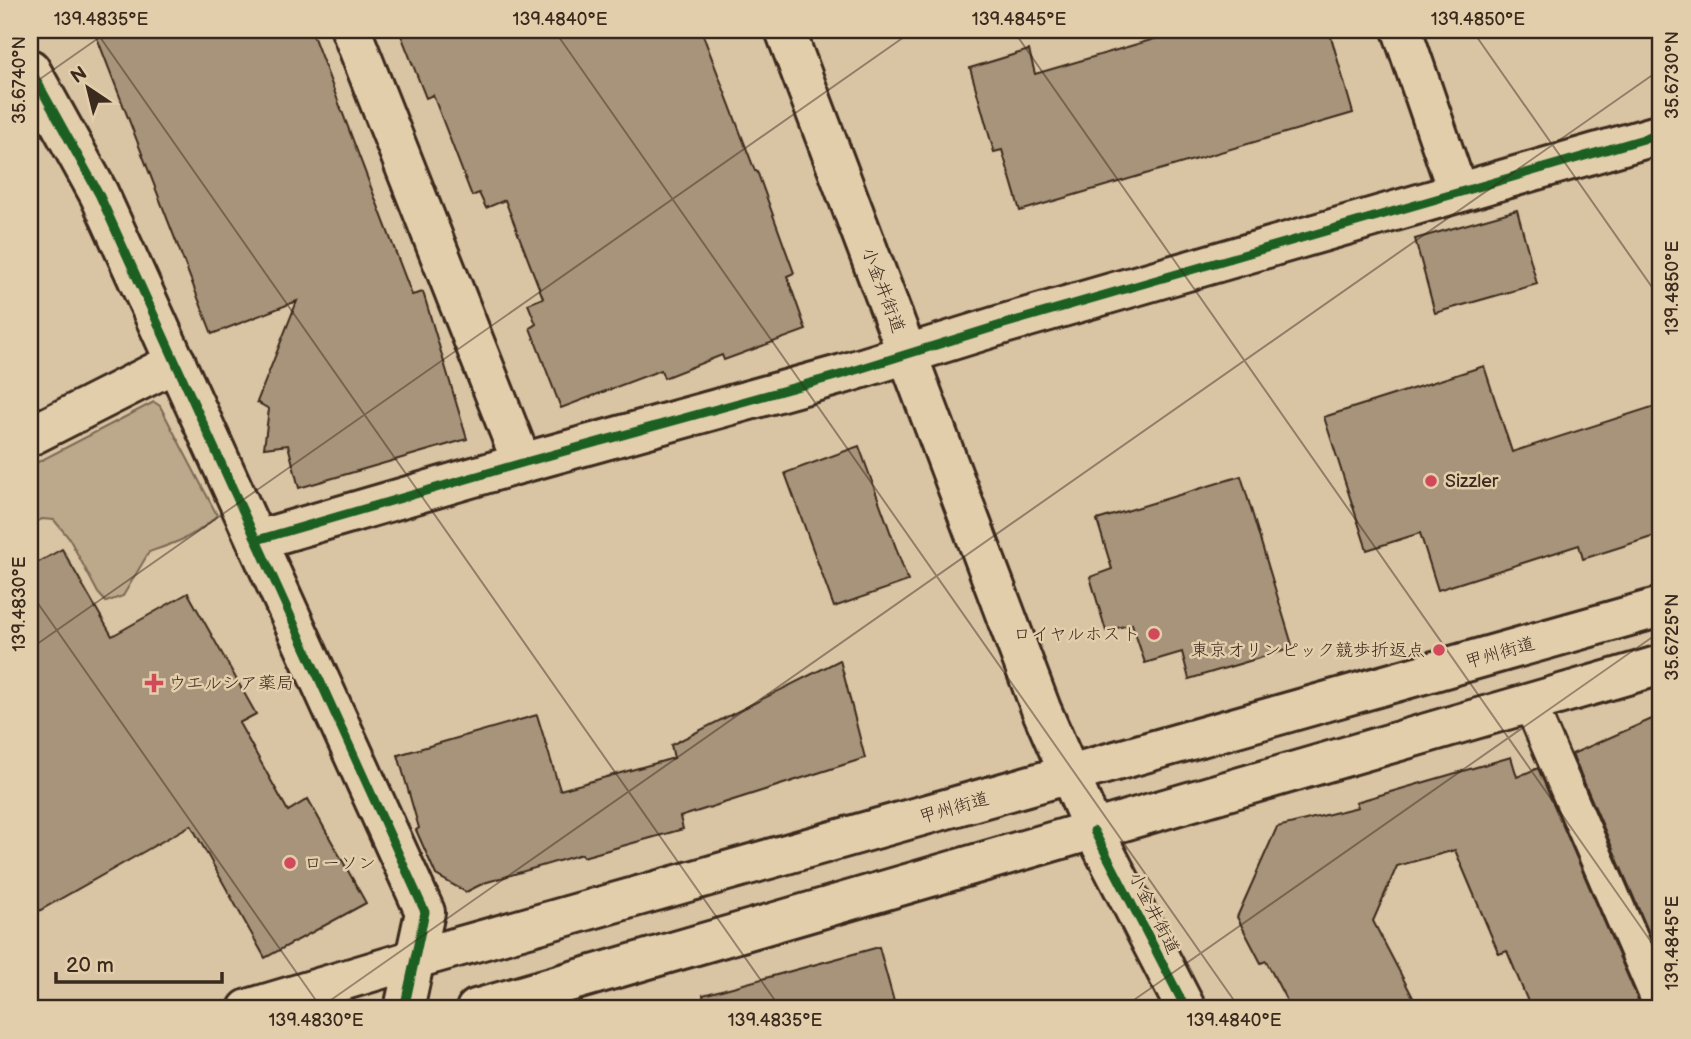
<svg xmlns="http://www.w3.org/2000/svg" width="1691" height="1039" font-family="'Balsamiq Sans','Klee One',sans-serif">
	<rect width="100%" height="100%" fill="#d9c4a4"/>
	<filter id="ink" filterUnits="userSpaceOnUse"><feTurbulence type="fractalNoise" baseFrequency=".0143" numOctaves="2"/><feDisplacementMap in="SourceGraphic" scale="14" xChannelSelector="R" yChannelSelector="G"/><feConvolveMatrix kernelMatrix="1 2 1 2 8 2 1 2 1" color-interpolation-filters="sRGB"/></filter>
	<g filter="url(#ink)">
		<path fill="#bca88a" stroke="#7c6954" stroke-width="2" d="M154,402l6,4 57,109c-19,21 -42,28 -68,37l-26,44 -17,6 -8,-9 -29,-55 -15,-18 -12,-1 -12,6v-59z"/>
		<g fill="#a8947a" stroke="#3b2a1e" stroke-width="2">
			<polygon points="94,30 311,30 412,295 423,292 467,439 299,488 288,445 264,448 269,409 257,402 297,301 212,334"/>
			<polygon points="399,30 701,30 755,171 757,171 794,273 787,276 806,330 724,360 722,355 664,378 661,370 561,408 530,328 536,324 528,304 543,298 505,200 486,208 479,193 472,196 433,95 426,98"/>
			<polygon points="1185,30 1329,30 1353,113 1020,211 1002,150 994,152 970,68 1029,50 1035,74"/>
			<polygon points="1517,210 1537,284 1435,313 1415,239"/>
			<polygon points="1484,366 1512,452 1661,404 1661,534 1583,559 1579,545 1438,590 1420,533 1367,550 1324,417"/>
			<polygon points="859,446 908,581 834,607 785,473"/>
			<polygon points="1241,476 1293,648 1189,679 1182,652 1145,663 1132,624 1106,631 1090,577 1112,569 1097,520"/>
			<polygon points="62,549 112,636 188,593 256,714 239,723 288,811 308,799 366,903 265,958 191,825 30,916 30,567"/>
			<polygon points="840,660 865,758 680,817 683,829 583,857 582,854 484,883 466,892 436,875 416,830 419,828 398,755 537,715 560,790 674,758 671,745"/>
			<polygon points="1661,715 1661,961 1572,754"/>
			<polygon points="1511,757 1517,777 1538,768 1642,1009 1531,1009 1507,951 1499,954 1455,850 1397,866 1373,921 1419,1009 1291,1009 1266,961 1261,963 1237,917 1277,827 1358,807 1356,802"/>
			<polygon points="879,947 896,1009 705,1009 703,995"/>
		</g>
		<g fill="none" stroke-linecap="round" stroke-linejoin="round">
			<g stroke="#3b2a1e" stroke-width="37">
				<polyline id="service" points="1530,704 1661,1007"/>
			</g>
			<g stroke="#3b2a1e" stroke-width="44">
				<g id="minor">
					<polyline points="351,30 522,463"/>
					<polyline points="1402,30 1458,193"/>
					<polyline points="30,69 99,194 425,912 404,1009"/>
					<polyline points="30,436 176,362"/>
					<polyline points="257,540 522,463 843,374 1004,324 1661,134"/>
				</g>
			</g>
			<g stroke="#3b2a1e" stroke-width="44">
				<polyline id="primary" points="785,30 1041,709 1094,831 1186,1009"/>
			</g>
			<g stroke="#3b2a1e" stroke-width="44">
				<g id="trunk">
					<polyline points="248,1009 415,959 1661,607"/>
					<polyline points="476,1009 1661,665"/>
				</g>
			</g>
			<use href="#service" stroke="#e3ceac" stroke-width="32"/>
			<use href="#minor" stroke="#e3ceac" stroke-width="38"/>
			<use href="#primary" stroke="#e3ceac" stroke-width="38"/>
			<use href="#trunk" stroke="#e3ceac" stroke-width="38"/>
			<g stroke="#e3ceac" stroke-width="13">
				<g id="cycleway">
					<polyline points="30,69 99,194 425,912 404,1009"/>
					<polyline points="257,540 522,463 843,374 1004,324 1661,134"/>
					<polyline points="1094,831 1186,1009"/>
				</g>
			</g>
			<use href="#cycleway" stroke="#1b5e20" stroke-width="9"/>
		</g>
	</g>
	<path fill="none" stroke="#3b2a1e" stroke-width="2" stroke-opacity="0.45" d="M95,30l686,979M554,30l686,979M1013,30l648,926M1472,30l189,270M30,86l80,-56M30,592l292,417M30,649l884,-619M318,1009l1343,-940M1121,1009l540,-378"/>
	<g fill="#d1495b" stroke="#e3ceac" stroke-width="2.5">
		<circle cx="1431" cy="481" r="7"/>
		<circle cx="1154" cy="634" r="7"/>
		<circle cx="1439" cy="650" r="7"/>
		<path d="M150.5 672.5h7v7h7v7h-7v7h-7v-7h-7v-7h7z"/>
		<circle cx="290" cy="863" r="7"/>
	</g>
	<g text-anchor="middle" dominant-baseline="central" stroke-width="5" stroke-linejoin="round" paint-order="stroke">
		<g font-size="18" fill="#3b2a1e" stroke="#e3ceac">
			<text transform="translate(883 290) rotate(69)">小金井街道</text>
			<text transform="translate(1500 653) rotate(-16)">甲州街道</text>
			<text transform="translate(954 808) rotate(-16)">甲州街道</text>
			<text transform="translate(1154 913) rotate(63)">小金井街道</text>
		</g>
		<g font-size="18" fill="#3b2a1e" stroke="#e3ceac" text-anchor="start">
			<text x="1445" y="481">Sizzler</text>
			<text x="1140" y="634" text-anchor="end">ロイヤルホスト</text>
			<text x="1425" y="650" text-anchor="end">東京オリンピック競歩折返点</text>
			<text x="168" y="683">ウエルシア薬局</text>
			<text x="304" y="863">ローソン</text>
		</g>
	</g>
	<rect width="1691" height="1039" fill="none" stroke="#e3ceac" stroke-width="77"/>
	<g transform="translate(88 88) rotate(325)" stroke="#e3ceac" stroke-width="5" paint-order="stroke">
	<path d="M0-5L12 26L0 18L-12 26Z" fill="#3b2a1e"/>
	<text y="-10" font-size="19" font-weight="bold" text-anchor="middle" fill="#3b2a1e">N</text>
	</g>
	<path d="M56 972v10h166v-10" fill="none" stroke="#3b2a1e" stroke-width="3.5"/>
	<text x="66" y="972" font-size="21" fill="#3b2a1e" stroke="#e3ceac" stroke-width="5" paint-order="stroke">20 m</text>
	<rect x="38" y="38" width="1614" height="962" fill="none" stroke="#3b2a1e" stroke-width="2.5"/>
	<g font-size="18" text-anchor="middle" fill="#3b2a1e">
		<text x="101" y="25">139.4835°E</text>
		<text x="560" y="25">139.4840°E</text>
		<text x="1019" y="25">139.4845°E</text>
		<text x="1478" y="25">139.4850°E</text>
		<text transform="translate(1672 75) rotate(-90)" y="6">35.6730°N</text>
		<text transform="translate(19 80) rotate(-90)" y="6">35.6740°N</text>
		<text transform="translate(1672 288) rotate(-90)" y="6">139.4850°E</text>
		<text transform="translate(19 604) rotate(-90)" y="6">139.4830°E</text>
		<text transform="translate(1672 637) rotate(-90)" y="6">35.6725°N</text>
		<text transform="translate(1672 943) rotate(-90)" y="6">139.4845°E</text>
		<text x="316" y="1026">139.4830°E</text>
		<text x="775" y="1026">139.4835°E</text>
		<text x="1234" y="1026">139.4840°E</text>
	</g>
</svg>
